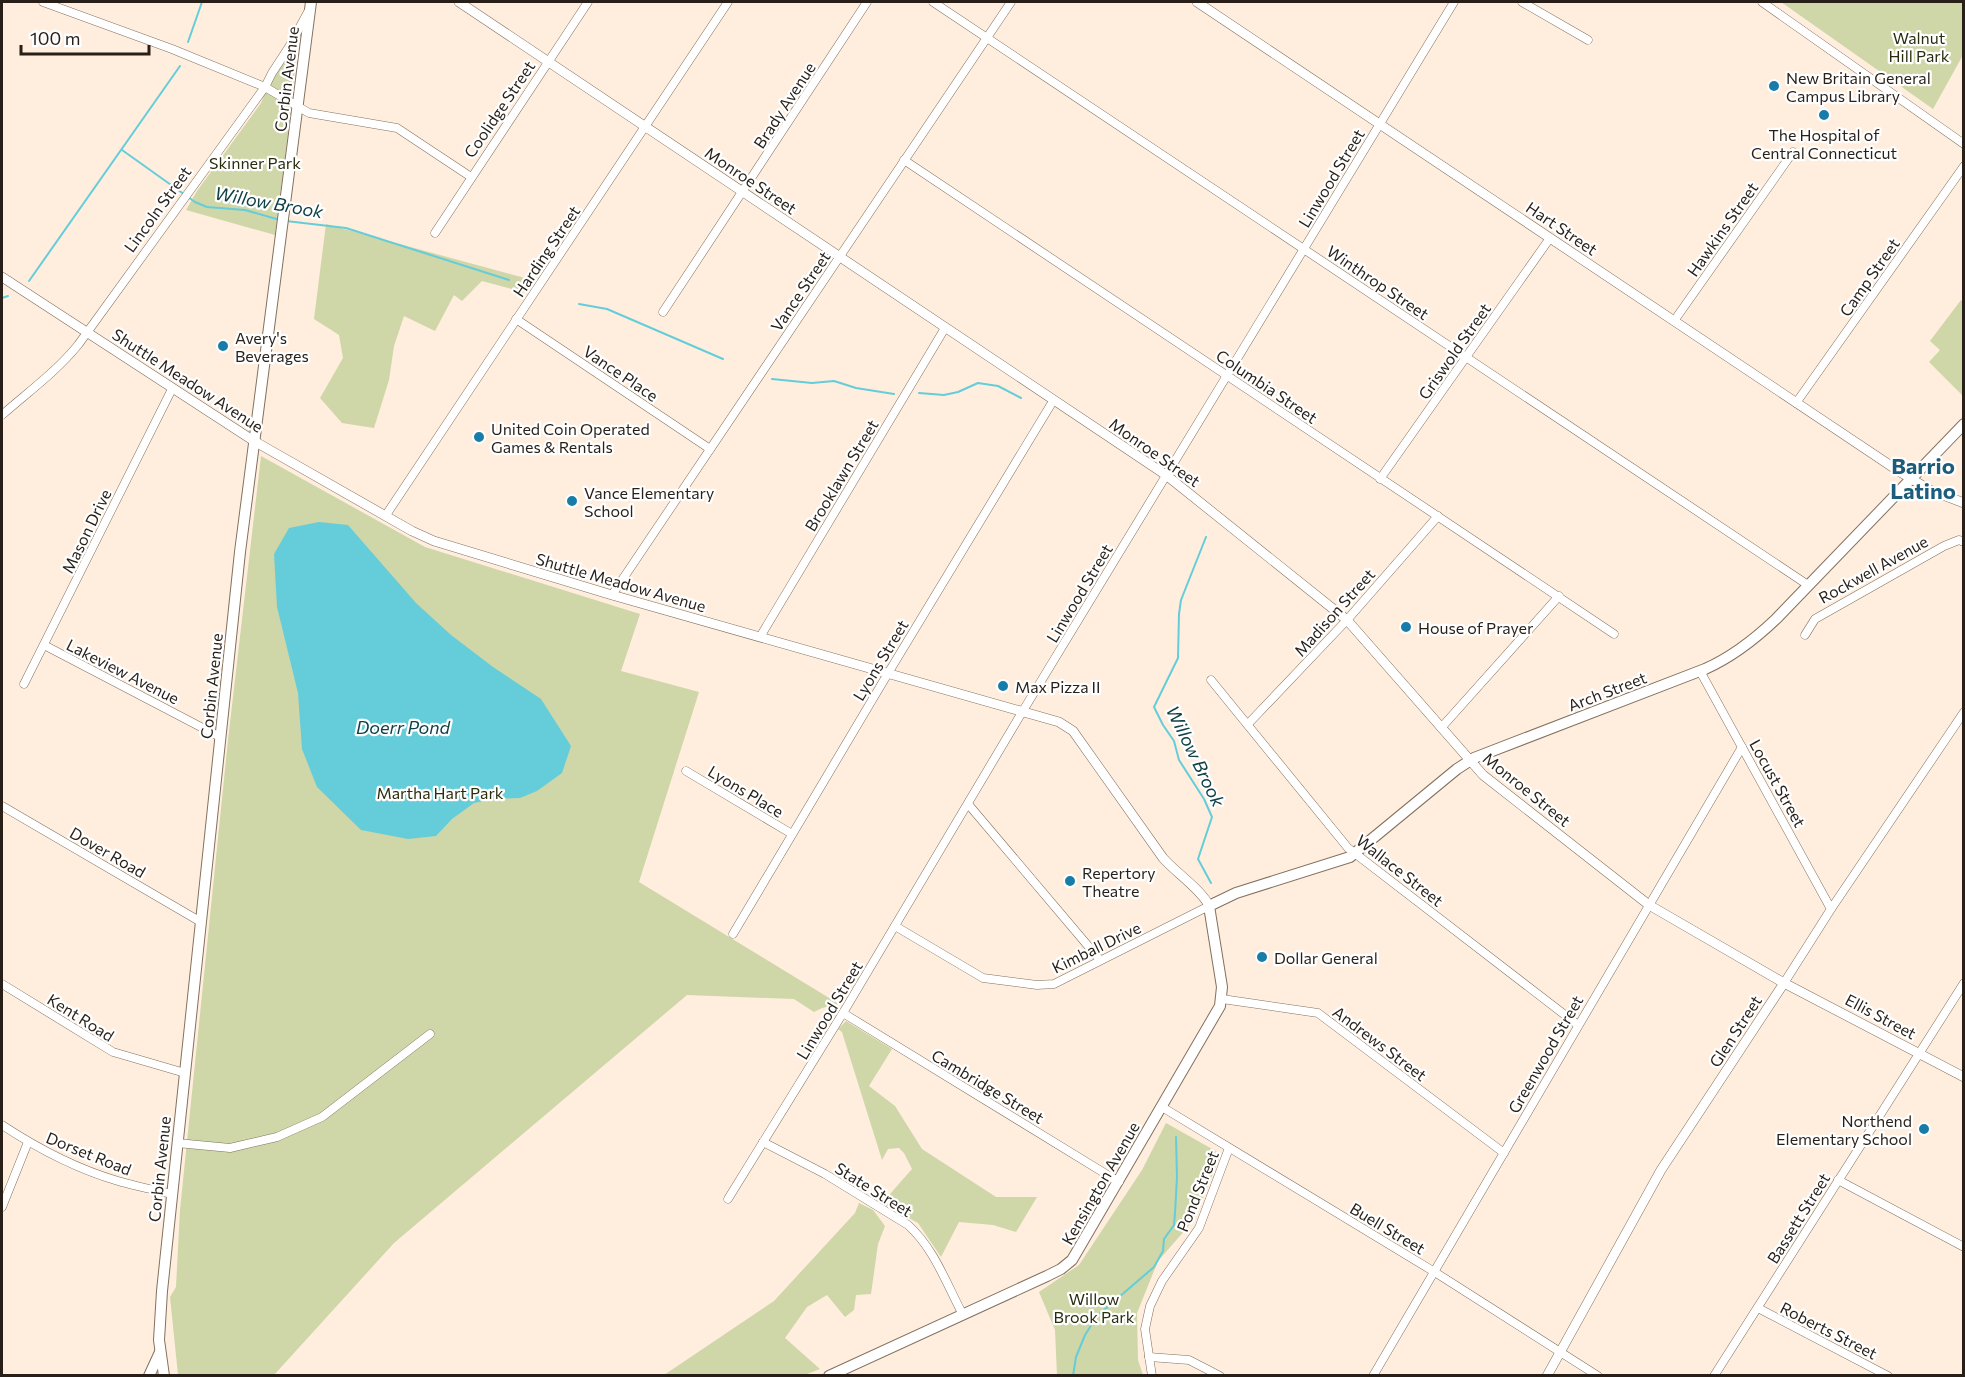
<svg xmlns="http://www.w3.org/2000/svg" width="1965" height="1377" font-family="Commissioner,sans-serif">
	<rect width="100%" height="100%" fill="#ffeede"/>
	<g fill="#cfd6a8">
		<polygon points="1781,2 1963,2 1963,55 1933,109"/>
		<polygon points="297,46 290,118 275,235 186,210 197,191 261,103 272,77 294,48"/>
		<polygon points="326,224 532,280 521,296 519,291 482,281 462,301 454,295 435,331 404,316 394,346 389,380 374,428 342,423 320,398 343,358 339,335 314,319"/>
		<polygon points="1961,300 1964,303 1963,396 1929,362 1940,350 1930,341"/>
		<polygon points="261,456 425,547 640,614 621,671 699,692 639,882 839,1004 822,1008 814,1012 794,999 687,995 394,1243 274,1375 178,1375 170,1297 176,1287 180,1210 228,740"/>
		<polygon points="846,1021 892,1049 869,1086 895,1106 922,1149 996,1197 1037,1197 1016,1232 993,1225 959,1222 941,1257 918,1223 882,1203 912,1169 904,1153 899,1148 888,1149 882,1160 842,1032 838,1029"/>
		<polygon points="1166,1123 1221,1154 1193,1221 1158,1261 1137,1313 1138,1360 1143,1375 1057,1375 1055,1330 1039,1292 1079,1265 1142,1170"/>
		<polygon points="859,1203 873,1210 885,1226 878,1244 871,1294 856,1295 854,1310 845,1317 827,1295 807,1307 785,1338 820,1369 802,1376 664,1375 774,1301 855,1213"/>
	</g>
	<polygon fill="#65cdd9" points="319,522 348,525 416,603 451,635 493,667 541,699 571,746 562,773 537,791 520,798 493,799 474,803 452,819 436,836 408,839 361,830 317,787 302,749 298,693 277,607 274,554 289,528"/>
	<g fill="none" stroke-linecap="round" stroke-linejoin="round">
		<g stroke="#65cdd9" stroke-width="2">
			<polyline points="188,42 202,2"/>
			<polyline points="122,150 195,202 207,207 245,210 280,220"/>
			<polyline points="286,221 346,228 509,280"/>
			<polyline points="29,281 180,66"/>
			<polyline points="2,298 8,296"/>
			<polyline points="579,304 607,309 723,359"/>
			<polyline points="772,379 812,383 834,381 856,388 894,394"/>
			<polyline points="919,393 944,395 958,392 978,383 998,386 1021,398"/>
			<polyline points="1206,537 1181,600 1179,614 1178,658 1154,707 1163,725 1174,741 1179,760 1204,799 1212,817 1198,859 1211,883"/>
			<polyline points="1073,1376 1076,1357 1085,1335 1097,1316 1154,1267 1163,1251 1164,1239 1174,1225 1175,1213 1177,1177 1176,1137"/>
		</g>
		<g stroke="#83715f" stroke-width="9">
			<g id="minor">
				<polyline points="43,2 172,49 265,87 309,113 397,128 471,177"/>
				<polyline points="933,2 1808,585"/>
				<polyline points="1522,2 1588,40"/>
				<polyline points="1762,2 1964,144"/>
				<polyline points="904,160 1614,634"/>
				<polyline points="435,233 588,2"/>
				<polyline points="663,312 867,2"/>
				<polyline points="516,319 710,449"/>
				<polyline points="1674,321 1793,152"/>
				<polyline points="1796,403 1964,166"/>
				<path d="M2,415c26,-23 53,-42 76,-70l187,-258 7,-14 17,-26 19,-35"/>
				<polyline points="1380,479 1550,238"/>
				<polyline points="386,515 728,2"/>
				<polyline points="612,595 1011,2"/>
				<polyline points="1805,635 1815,619 1944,546 1959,540 1964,542"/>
				<polyline points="760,637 945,328"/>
				<polyline points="44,645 220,737"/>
				<polyline points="1700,671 1831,909"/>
				<polyline points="1211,680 1348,848 1578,1025"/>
				<polyline points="24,684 172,389"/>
				<polyline points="1248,724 1347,620 1438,516"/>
				<polyline points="1441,728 1559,596"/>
				<polyline points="686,771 792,834"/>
				<polyline points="968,804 1100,960"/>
				<polyline points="2,806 201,922"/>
				<polyline points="895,926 983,978 1037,985 1054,984 1209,906"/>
				<polyline points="733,934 887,675 1053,401"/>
				<polyline points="1784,983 1831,909 1964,712"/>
				<polyline points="2,984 113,1052 185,1073"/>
				<polyline points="1222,999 1318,1013 1504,1153"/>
				<polyline points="843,1013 1119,1182"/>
				<polyline points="1162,1107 1433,1271 1598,1376"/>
				<path d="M2,1125c35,23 75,44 116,56 17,5 36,9 54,13"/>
				<path d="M763,1142l62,32 83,51c26,23 39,60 55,90"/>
				<polyline points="177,1143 230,1148 277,1137 322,1117 430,1034"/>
				<polyline points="1838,1180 1964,1247"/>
				<polyline points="728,1199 846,1008 1018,719 1454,2"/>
				<polyline points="2,1207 28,1142"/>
				<polyline points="1758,1308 1888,1376"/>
				<polyline points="1149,1357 1189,1360 1220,1376"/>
				<polyline points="1152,1376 1145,1329 1150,1306 1162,1281 1199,1228 1229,1148"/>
				<polyline points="1373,1376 1742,747"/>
				<polyline points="1714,1376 1964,983"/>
			</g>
		</g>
		<g stroke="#83715f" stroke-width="10">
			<g id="tertiary">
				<polyline points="459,2 1166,475 1347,620 1483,775 1649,905 1784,983 1964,1077"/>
				<polyline points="1197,2 1900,472 1930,490 1964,503"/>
				<path d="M2,277l252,164 158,90 22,10 178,54 447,127 14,9 90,127c12,14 40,33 46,48"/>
				<polyline points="1547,1376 1661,1170 1784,983"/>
			</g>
		</g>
		<g stroke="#83715f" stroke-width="12">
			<g id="secondary">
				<polyline points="149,1376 160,1352"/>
				<polyline points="164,1376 159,1340 162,1291 240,552 311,2"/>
				<path d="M829,1376l218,-100 14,-7 11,-9 148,-254 2,-19 -13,-81 27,-13 114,-36 107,-88 17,-11 231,-89c27,-12 50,-30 71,-50l188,-195"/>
			</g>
		</g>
		<use href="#minor" stroke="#fff" stroke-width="8"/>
		<use href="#tertiary" stroke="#fff" stroke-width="9"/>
		<use href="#secondary" stroke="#fff" stroke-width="10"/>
	</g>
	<g fill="#177da8" stroke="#fff" stroke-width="2">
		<circle cx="1774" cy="86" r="6"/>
		<circle cx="1824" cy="115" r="6"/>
		<circle cx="223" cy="346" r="6"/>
		<circle cx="479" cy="437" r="6"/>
		<circle cx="572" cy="501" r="6"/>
		<circle cx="1406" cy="627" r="6"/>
		<circle cx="1003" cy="686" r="6"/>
		<circle cx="1070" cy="881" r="6"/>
		<circle cx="1262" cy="957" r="6"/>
		<circle cx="1924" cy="1129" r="6"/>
	</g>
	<g text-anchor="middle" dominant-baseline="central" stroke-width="4.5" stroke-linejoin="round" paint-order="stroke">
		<g font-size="16" fill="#2a2d0d" stroke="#fff">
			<text x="1919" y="37">Walnut<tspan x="1919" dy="18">Hill Park</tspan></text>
			<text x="255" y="162">Skinner Park</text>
			<text x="440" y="792">Martha Hart Park</text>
			<text x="1094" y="1298">Willow<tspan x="1094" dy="18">Brook Park</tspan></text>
		</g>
		<g font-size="16" fill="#271f18" stroke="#fff" text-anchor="start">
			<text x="1786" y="77">New Britain General<tspan x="1786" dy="18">Campus Library</tspan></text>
			<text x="1824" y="134" text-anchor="middle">The Hospital of<tspan x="1824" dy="18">Central Connecticut</tspan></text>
			<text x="235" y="337">Avery's<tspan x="235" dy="18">Beverages</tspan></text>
			<text x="491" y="428">United Coin Operated<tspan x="491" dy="18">Games &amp; Rentals</tspan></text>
			<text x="584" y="492">Vance Elementary<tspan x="584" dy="18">School</tspan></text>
			<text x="1418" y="627">House of Prayer</text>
			<text x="1015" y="686">Max Pizza II</text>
			<text x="1082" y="872">Repertory<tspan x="1082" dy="18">Theatre</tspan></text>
			<text x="1274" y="957">Dollar General</text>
			<text x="1912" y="1120" text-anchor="end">Northend<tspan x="1912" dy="18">Elementary School</tspan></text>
		</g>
		<g font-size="16" fill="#271f18" stroke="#fff">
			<text transform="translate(286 79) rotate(-83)">Corbin Avenue</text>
			<text transform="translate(784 105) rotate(-57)">Brady Avenue</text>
			<text transform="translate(499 109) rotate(-56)">Coolidge Street</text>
			<text transform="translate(1331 178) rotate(-59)">Linwood Street</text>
			<text transform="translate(751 180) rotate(34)">Monroe Street</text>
			<text transform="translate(157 209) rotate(-54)">Lincoln Street</text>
			<text transform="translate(1562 228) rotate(34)">Hart Street</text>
			<text transform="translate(1722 229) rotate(-55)">Hawkins Street</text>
			<text transform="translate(546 251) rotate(-56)">Harding Street</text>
			<text transform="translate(1869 277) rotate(-55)">Camp Street</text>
			<text transform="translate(1378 282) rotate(34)">Winthrop Street</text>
			<text transform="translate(800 291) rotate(-56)">Vance Street</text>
			<text transform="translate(1454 351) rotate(-55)">Griswold Street</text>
			<text transform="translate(621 373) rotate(34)">Vance Place</text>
			<text transform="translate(188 380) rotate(33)">Shuttle Meadow Avenue</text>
			<text transform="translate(1267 386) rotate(34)">Columbia Street</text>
			<text transform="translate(1155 452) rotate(35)">Monroe Street</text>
			<text transform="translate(841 475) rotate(-59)">Brooklawn Street</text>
			<text transform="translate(86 531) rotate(-64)">Mason Drive</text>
			<text transform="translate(1873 569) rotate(-29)">Rockwell Avenue</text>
			<text transform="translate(621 582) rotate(16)">Shuttle Meadow Avenue</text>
			<text transform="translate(1079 593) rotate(-59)">Linwood Street</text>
			<text transform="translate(1334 612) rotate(-48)">Madison Street</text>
			<text transform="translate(880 660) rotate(-59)">Lyons Street</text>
			<text transform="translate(123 671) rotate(27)">Lakeview Avenue</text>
			<text transform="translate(211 686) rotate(-84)">Corbin Avenue</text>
			<text transform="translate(1607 691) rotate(-21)">Arch Street</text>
			<text transform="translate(1778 783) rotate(61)">Locust Street</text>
			<text transform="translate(1527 789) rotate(39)">Monroe Street</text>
			<text transform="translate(746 791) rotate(31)">Lyons Place</text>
			<text transform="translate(108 852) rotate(30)">Dover Road</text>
			<text transform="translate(1400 870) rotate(38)">Wallace Street</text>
			<text transform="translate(1096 947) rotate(-26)">Kimball Drive</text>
			<text transform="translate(829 1010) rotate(-59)">Linwood Street</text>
			<text transform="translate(1881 1016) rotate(28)">Ellis Street</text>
			<text transform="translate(81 1017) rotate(32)">Kent Road</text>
			<text transform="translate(1735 1031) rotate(-57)">Glen Street</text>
			<text transform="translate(1380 1043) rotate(37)">Andrews Street</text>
			<text transform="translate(1545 1054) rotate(-60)">Greenwood Street</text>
			<text transform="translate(988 1086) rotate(31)">Cambridge Street</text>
			<text transform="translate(89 1153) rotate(22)">Dorset Road</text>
			<text transform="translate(159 1169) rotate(-84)">Corbin Avenue</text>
			<text transform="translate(1100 1183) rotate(-60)">Kensington Avenue</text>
			<text transform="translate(874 1189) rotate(32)">State Street</text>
			<text transform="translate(1197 1191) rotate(-68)">Pond Street</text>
			<text transform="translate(1798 1218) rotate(-58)">Bassett Street</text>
			<text transform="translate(1388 1228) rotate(31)">Buell Street</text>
			<text transform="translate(1829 1330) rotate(27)">Roberts Street</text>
		</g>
		<g font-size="18" font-style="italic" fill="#104146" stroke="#fff">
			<text transform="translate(269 202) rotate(10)">Willow Brook</text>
			<text x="403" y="727">Doerr Pond</text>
			<text transform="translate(1196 756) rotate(64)">Willow Brook</text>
		</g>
		<g font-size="22" font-weight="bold" fill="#1b5d7a" stroke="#fff">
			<text x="1923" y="465">Barrio<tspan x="1923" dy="25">Latino</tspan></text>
		</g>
	</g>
	<rect width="1965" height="1377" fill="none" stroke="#271f18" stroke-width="6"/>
	<path d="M21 45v9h128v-9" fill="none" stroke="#271f18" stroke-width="3"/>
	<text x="30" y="45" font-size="18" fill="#271f18" stroke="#ffffff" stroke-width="4.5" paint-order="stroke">100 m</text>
</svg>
